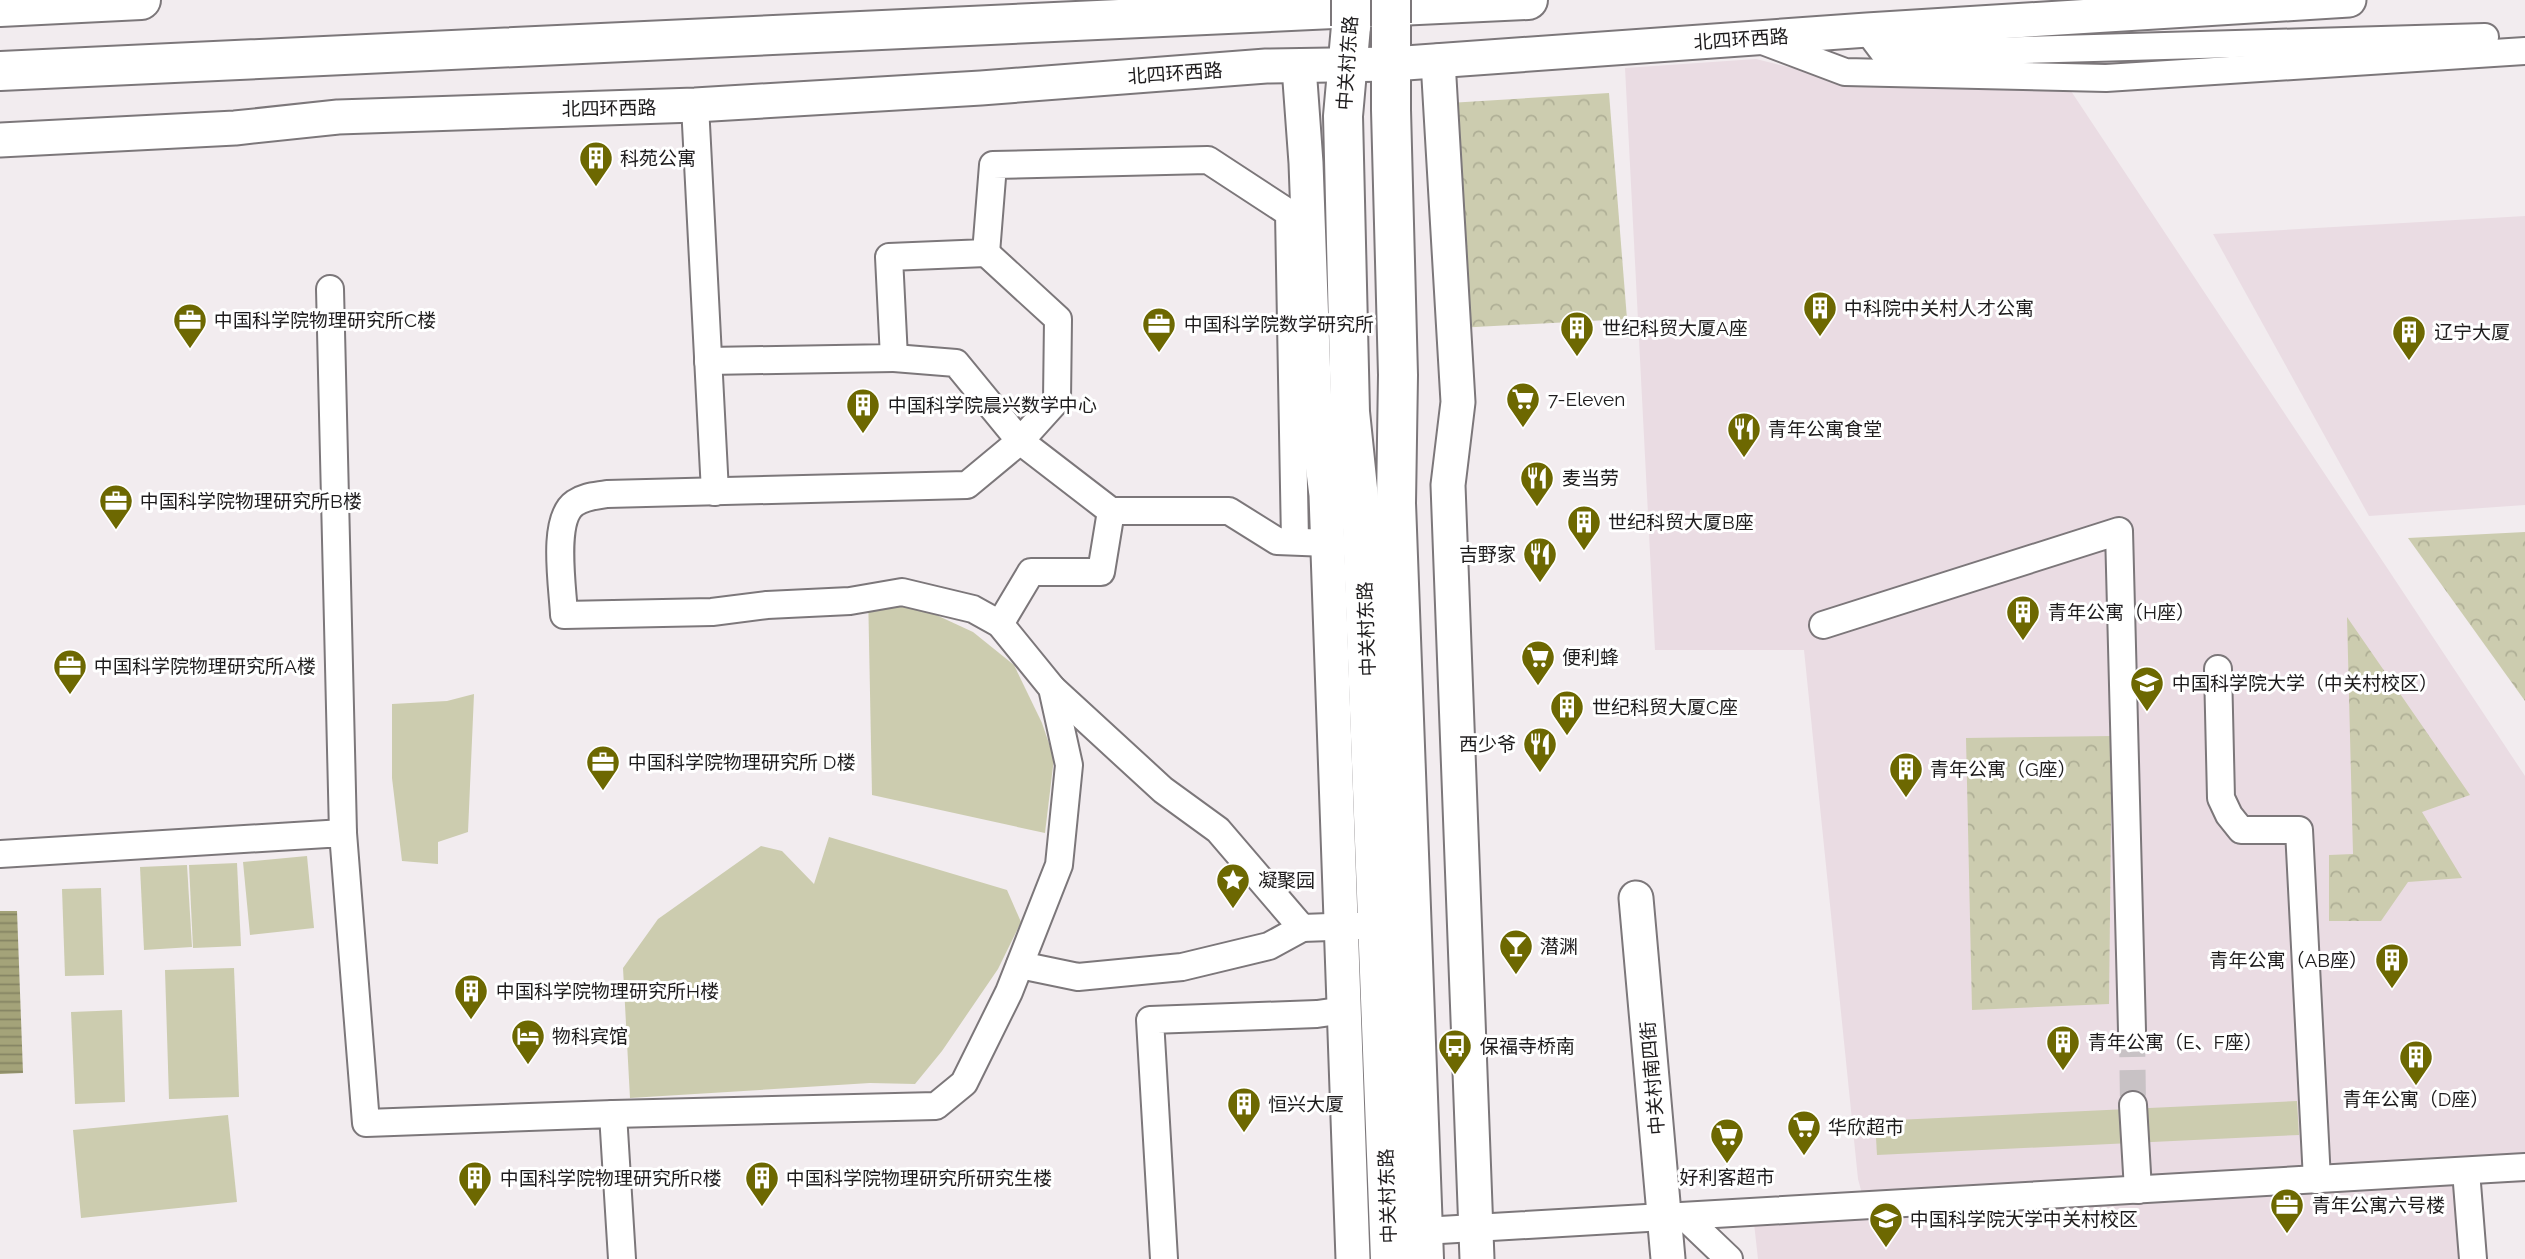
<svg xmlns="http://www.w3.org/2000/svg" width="2525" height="1259" font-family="Raleway,'Noto Sans SC',sans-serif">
	<defs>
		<pattern id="forest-crowns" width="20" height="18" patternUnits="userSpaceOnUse" patternTransform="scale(1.75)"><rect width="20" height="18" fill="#ccccaf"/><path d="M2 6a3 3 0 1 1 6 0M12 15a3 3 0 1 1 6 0" fill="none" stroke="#afaf96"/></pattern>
		<pattern id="water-rules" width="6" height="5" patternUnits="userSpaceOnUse" patternTransform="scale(1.75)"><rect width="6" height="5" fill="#a4a379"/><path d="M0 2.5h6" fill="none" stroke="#858463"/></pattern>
	</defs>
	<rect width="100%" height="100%" fill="#f2ecef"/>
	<g fill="#eadce3">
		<polygon points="1756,59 1848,82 2069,88 2525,776 2525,1183 2468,1184 2469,1259 1758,1259 1754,1223 1868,1216 1858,1179 1804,650 1655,650 1625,68"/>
		<polygon points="2525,216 2525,505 2369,516 2213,234"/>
	</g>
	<g fill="#ccccaf">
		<polygon points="878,588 973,632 1014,665 1042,723 1054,758 1045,833 872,795 868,590"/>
		<polygon points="474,694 468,832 438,842 438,864 402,861 392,778 392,704 447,701"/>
		<polygon points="829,837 1007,890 1021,922 998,969 942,1051 915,1084 870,1083 630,1098 623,968 658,919 761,846 782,851 814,884"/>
		<polygon points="307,856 314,928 250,935 243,862"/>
		<polygon points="237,863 241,946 193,948 189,865"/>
		<polygon points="187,865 192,947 144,950 140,867"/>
		<polygon points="101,888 104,975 65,976 62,889"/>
		<polygon points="234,968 239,1097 169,1099 165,970"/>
		<polygon points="122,1010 125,1102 75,1104 71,1012"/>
		<polygon points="2297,1101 2299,1135 1877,1155 1875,1121"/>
		<polygon points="228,1115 237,1202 81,1218 73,1130"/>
	</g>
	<g fill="url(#forest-crowns)">
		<polygon points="1609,93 1627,319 1457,328 1449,103"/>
		<polygon points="2525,532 2525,701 2408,538"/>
		<polygon points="2347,617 2470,795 2422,812 2462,878 2408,882 2381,921 2329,921 2329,855 2353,854"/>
		<polygon points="2112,736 2109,1004 1972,1010 1966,738"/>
	</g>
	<polygon fill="url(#water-rules)" points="0,911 17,911 23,1073 0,1074"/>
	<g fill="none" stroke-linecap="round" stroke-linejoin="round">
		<polyline stroke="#c8c2c5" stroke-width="26" stroke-dasharray="26 13" stroke-linecap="butt" points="2132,1031 2133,1105"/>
		<g stroke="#7c777a" stroke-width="30">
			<g id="minor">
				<polyline points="1867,30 1885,54 2485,37"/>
				<polyline points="1760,40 1845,72 2106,78 2525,51"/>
				<polyline points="695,105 715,492"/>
				<polyline points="330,289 343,833"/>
				<polyline points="894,358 956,363 1020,441 1057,400 1058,319 986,253"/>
				<polyline points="708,361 894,358 889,257 986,253 993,165 1208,160 1289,213 1295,541"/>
				<polyline points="1000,624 1031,572 1101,572 1111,511"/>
				<polyline points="1823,625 2119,531 2132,1031"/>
				<polyline points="2218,669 2221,798 2229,815 2241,830 2299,830 2317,1180"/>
				<polyline points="1052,688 1163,790 1218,830 1302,928 1358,926"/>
				<polyline points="0,854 343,833 366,1123 613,1114 622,1259"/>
				<polyline points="1020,965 1078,977 1182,967 1269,946 1302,928"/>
				<polyline points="2133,1105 2138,1190"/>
				<path d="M613,1114l323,-8 28,-23 45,-91 50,-127 10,-100 -17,-77 -52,-64 -27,-15 -71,-17 -52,9 -83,4 -55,7 -148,3c-1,-27 -13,-96 11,-112 10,-7 21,-7 32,-9l360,-9 53,-44 91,70h118l48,30 51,2"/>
				<polyline points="2466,1171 2473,1259"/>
				<polyline points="1684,1216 1729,1259"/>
				<polyline points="1423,1231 2525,1167"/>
				<polyline points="1164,1259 1150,1020 1317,1014 1345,1010"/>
			</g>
		</g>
		<g stroke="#7c777a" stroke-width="37">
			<g id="tertiary">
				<polyline points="1438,61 1458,402 1448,485 1477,1259"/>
				<polyline points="1299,67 1306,163 1315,408 1326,495 1353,1259"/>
				<polyline points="0,140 235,128 338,117 695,105 981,88 1266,66 1392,64 1867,30 2349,0"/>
				<polyline points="1636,898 1668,1259"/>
			</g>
		</g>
		<g stroke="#7c777a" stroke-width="42">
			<g id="secondary">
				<polyline points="1391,23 1391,110 1398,375 1396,503 1424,1259"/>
				<polyline points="1351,26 1343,116 1350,412 1362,527 1390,1259"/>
			</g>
		</g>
		<g stroke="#7c777a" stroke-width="42">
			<g id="trunk">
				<polyline points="0,7 141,0"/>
				<polyline points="0,71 1528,0"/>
			</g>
		</g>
		<use href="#minor" stroke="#fff" stroke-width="26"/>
		<use href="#tertiary" stroke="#fff" stroke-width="33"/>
		<use href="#secondary" stroke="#fff" stroke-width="38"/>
		<use href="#trunk" stroke="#fff" stroke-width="38"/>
		<g stroke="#7c777a" stroke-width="42" stroke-linecap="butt">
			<g id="secondary-bridge">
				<polyline points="1351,0 1351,26"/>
				<polyline points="1391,0 1391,23"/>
			</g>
		</g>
		<use href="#secondary-bridge" stroke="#fff" stroke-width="38"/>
	</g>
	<defs>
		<g id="building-pin" transform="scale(1.75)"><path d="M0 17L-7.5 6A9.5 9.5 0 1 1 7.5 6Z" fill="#6d6801" stroke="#fff"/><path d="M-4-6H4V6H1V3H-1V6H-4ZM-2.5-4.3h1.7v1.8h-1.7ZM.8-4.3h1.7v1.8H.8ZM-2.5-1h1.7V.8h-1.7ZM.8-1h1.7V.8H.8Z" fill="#fff"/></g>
		<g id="office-pin" transform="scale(1.75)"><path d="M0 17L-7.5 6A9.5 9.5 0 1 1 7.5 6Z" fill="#6d6801" stroke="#fff"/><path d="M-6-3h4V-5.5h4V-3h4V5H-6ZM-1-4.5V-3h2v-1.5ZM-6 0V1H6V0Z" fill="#fff"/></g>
		<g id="supermarket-pin" transform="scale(1.75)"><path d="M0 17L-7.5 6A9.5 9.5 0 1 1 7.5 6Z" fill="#6d6801" stroke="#fff"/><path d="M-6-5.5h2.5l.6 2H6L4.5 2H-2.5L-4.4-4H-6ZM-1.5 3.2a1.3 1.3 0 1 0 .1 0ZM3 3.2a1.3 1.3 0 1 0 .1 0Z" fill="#fff"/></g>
		<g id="restaurant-pin" transform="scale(1.75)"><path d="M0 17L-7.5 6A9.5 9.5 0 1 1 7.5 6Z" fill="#6d6801" stroke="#fff"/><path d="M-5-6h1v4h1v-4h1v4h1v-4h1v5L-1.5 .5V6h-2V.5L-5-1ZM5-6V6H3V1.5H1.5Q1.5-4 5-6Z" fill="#fff"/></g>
		<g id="university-pin" transform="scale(1.75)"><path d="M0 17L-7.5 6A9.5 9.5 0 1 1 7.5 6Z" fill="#6d6801" stroke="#fff"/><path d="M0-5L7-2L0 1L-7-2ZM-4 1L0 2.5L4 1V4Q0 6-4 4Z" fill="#fff"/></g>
		<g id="sight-pin" transform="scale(1.75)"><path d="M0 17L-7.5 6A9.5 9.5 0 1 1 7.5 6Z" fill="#6d6801" stroke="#fff"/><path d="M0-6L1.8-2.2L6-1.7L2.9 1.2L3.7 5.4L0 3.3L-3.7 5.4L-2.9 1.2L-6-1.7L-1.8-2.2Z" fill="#fff"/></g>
		<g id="bar-pin" transform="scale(1.75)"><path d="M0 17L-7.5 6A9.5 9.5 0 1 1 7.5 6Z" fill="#6d6801" stroke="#fff"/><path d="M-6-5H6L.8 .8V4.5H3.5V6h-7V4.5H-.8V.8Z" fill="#fff"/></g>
		<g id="hotel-pin" transform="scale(1.75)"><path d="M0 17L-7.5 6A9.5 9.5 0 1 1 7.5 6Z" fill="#6d6801" stroke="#fff"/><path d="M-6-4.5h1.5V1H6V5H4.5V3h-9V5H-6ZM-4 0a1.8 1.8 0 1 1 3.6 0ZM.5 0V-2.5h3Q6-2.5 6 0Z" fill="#fff"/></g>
		<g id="bus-pin" transform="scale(1.75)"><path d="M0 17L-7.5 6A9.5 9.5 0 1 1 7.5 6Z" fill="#6d6801" stroke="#fff"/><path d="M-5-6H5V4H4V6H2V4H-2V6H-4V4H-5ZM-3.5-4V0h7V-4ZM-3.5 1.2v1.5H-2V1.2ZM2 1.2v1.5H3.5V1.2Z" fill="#fff"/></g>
	</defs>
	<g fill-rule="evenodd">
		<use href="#building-pin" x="596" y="158"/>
		<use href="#building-pin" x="1820" y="308"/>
		<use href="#office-pin" x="190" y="320"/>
		<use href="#office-pin" x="1159" y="324"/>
		<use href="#building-pin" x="1577" y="328"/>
		<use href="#building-pin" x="2409" y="332"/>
		<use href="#supermarket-pin" x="1523" y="399"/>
		<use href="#building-pin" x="863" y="405"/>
		<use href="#restaurant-pin" x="1744" y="429"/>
		<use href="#restaurant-pin" x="1537" y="478"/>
		<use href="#office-pin" x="116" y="501"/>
		<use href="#building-pin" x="1584" y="522"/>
		<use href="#restaurant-pin" x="1540" y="554"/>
		<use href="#building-pin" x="2023" y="612"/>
		<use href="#supermarket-pin" x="1538" y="657"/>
		<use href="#office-pin" x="70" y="666"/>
		<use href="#university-pin" x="2147" y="683"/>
		<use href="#building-pin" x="1567" y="707"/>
		<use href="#restaurant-pin" x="1540" y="744"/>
		<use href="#office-pin" x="603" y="762"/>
		<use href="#building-pin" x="1906" y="769"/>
		<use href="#sight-pin" x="1233" y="880"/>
		<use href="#bar-pin" x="1516" y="946"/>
		<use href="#building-pin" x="2392" y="960"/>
		<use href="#building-pin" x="471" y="991"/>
		<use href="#hotel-pin" x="528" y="1036"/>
		<use href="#building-pin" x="2063" y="1042"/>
		<use href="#bus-pin" x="1455" y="1046"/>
		<use href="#building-pin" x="2416" y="1057"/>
		<use href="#building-pin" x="1244" y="1104"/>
		<use href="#supermarket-pin" x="1804" y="1127"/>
		<use href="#supermarket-pin" x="1727" y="1135"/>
		<use href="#building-pin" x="475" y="1178"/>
		<use href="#building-pin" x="762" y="1178"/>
		<use href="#office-pin" x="2287" y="1205"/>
		<use href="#university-pin" x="1886" y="1219"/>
	</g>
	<g text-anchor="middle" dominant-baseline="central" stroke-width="6" stroke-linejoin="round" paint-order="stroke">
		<g font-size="19" fill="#1e1c1d" stroke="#fff">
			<text transform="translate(1741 39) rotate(-4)">北四环西路</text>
			<text transform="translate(1347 63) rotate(-86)">中关村东路</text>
			<text transform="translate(1175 73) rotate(-4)">北四环西路</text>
			<text transform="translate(609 108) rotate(-1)">北四环西路</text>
			<text transform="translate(1366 629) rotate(-92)">中关村东路</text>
			<text transform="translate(1652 1078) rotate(-95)">中关村南四街</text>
			<text transform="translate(1387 1196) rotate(-92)">中关村东路</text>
		</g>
		<g font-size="19" fill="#1e1c1d" stroke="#fff" text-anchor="start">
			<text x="620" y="158">科苑公寓</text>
			<text x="1844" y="308">中科院中关村人才公寓</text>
			<text x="214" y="320">中国科学院物理研究所C楼</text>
			<text x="1184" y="324">中国科学院数学研究所</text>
			<text x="1602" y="328">世纪科贸大厦A座</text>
			<text x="2434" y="332">辽宁大厦</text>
			<text x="1548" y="399">7-Eleven</text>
			<text x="888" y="405">中国科学院晨兴数学中心</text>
			<text x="1768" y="429">青年公寓食堂</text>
			<text x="1562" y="478">麦当劳</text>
			<text x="140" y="501">中国科学院物理研究所B楼</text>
			<text x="1608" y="522">世纪科贸大厦B座</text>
			<text x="1516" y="554" text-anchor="end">吉野家</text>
			<text x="2048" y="612">青年公寓（H座）</text>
			<text x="1562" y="657">便利蜂</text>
			<text x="94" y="666">中国科学院物理研究所A楼</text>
			<text x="2172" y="683">中国科学院大学（中关村校区）</text>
			<text x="1592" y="707">世纪科贸大厦C座</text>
			<text x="1516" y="744" text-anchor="end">西少爷</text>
			<text x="628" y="762">中国科学院物理研究所 D楼</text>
			<text x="1930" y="769">青年公寓（G座）</text>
			<text x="1258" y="880">凝聚园</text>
			<text x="1540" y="946">潜渊</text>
			<text x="2368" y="960" text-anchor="end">青年公寓（AB座）</text>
			<text x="496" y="991">中国科学院物理研究所H楼</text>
			<text x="552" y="1036">物科宾馆</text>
			<text x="2088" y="1042">青年公寓（E、F座）</text>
			<text x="1480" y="1046">保福寺桥南</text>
			<text x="2416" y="1099" text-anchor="middle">青年公寓（D座）</text>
			<text x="1268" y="1104">恒兴大厦</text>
			<text x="1828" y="1127">华欣超市</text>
			<text x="1727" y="1177" text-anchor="middle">好利客超市</text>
			<text x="500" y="1178">中国科学院物理研究所R楼</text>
			<text x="786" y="1178">中国科学院物理研究所研究生楼</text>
			<text x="2312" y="1205">青年公寓六号楼</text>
			<text x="1910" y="1219">中国科学院大学中关村校区</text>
		</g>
	</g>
</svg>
